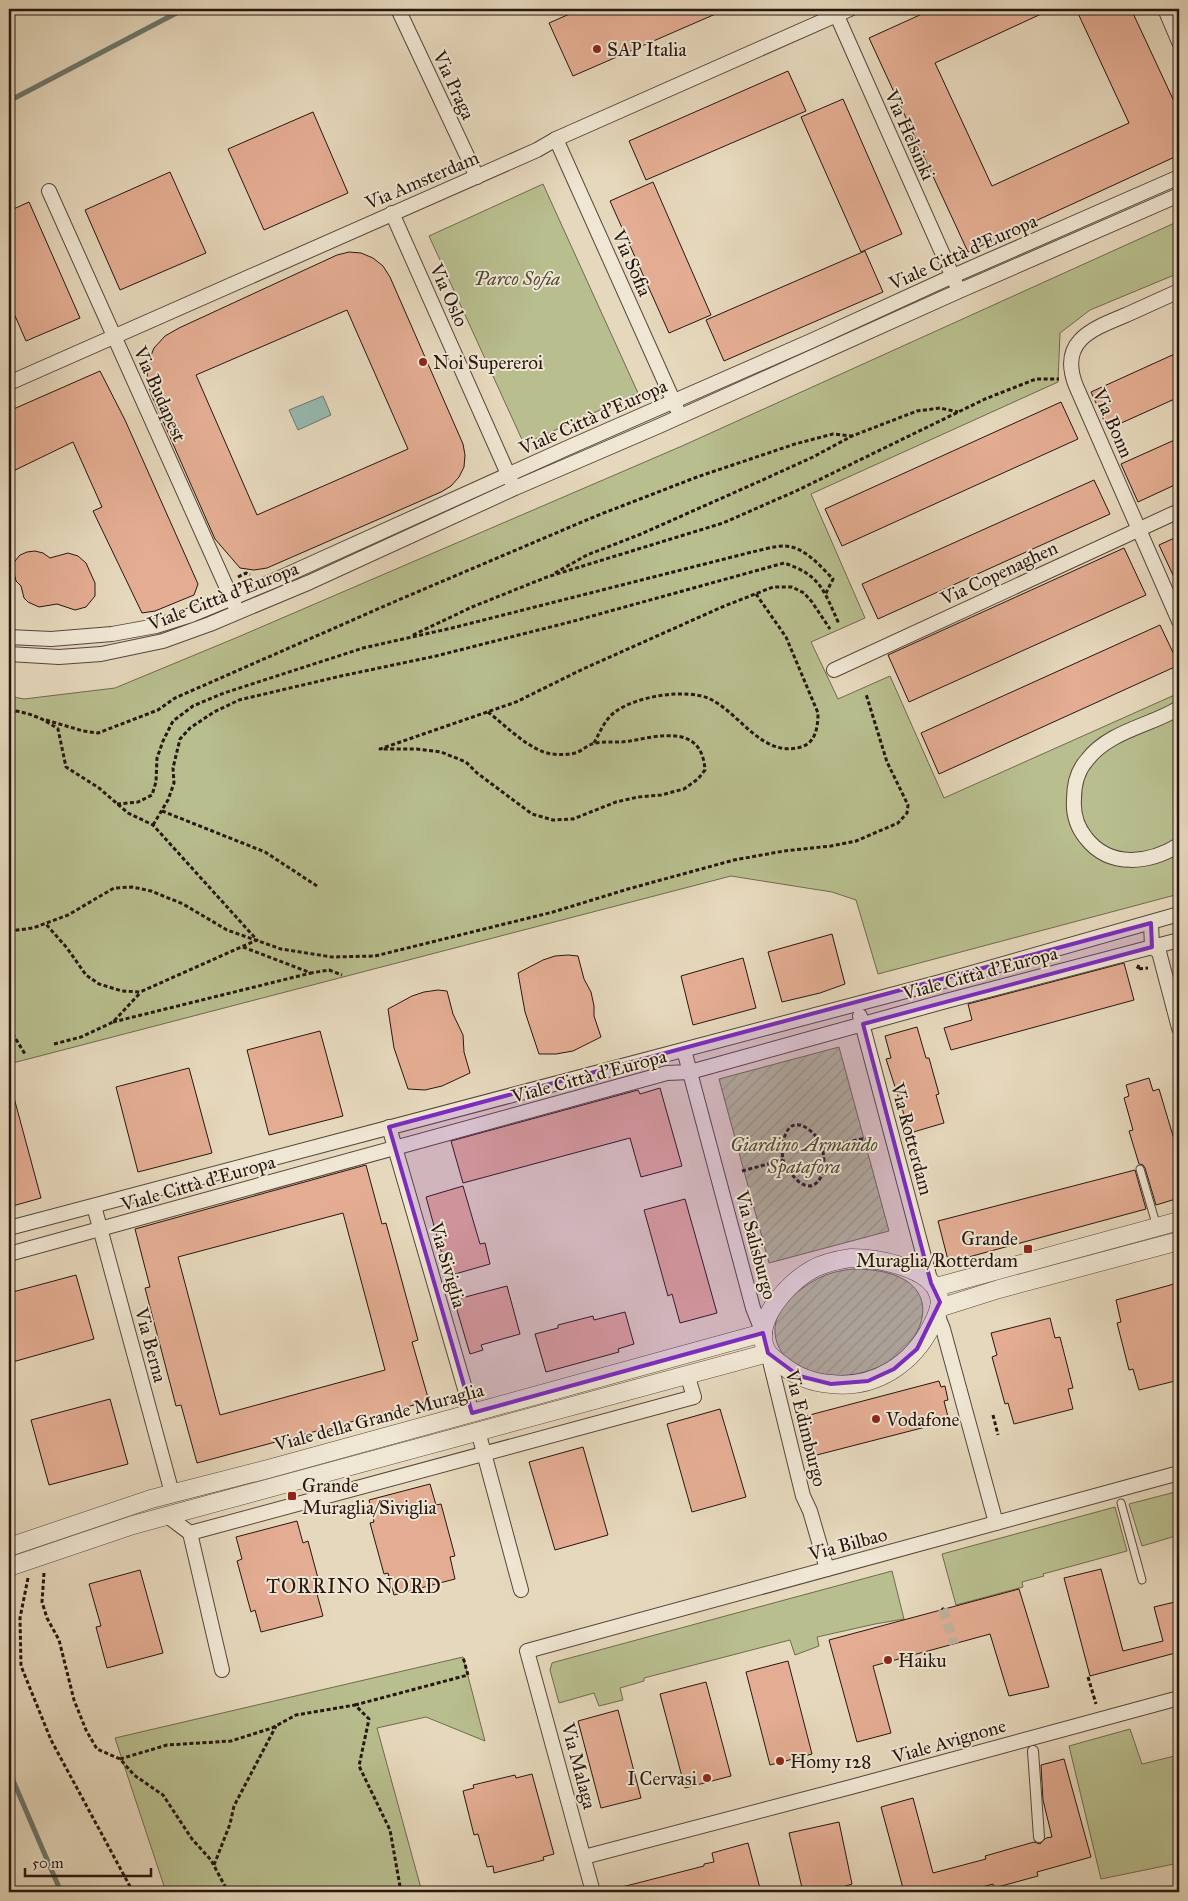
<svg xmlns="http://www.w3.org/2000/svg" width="1188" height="1901" font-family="'IM FELL Great Primer',serif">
	<defs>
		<pattern id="garden-furrows" width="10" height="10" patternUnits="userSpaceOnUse" patternTransform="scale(1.25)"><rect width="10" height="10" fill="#b8be8e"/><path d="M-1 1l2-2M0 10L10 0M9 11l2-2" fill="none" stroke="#9ea379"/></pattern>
	</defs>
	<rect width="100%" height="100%" fill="#e6d8bc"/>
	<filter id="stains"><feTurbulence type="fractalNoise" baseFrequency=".004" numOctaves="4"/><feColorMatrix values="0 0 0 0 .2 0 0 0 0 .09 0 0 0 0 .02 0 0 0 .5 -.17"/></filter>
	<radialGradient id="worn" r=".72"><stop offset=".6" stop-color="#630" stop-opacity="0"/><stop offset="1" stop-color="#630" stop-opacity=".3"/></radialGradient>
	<g fill="#b8be8e" stroke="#706a4f">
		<polygon points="543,184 638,393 524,444 429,236"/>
		<polygon points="1179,221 1179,273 1090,310 1060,333 1058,382 811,494 865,618 811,642 838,699 890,676 944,798 1179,693 1179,894 878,974 856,900 832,892 731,876 9,1064 9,696 24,699 115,688 238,637 682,446"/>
		<polygon points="1179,1491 1179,1535 1142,1546 1129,1504"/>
		<polygon points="1115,1507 1127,1551 1043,1574 1044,1576 1022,1582 1023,1587 956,1605 942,1554"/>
		<polygon points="892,1571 904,1619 875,1624 817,1637 819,1646 795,1655 790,1640 644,1678 644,1681 620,1688 623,1700 599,1706 594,1693 559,1703 550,1670 552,1663 555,1662"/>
		<polygon points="463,1657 485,1741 426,1717 377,1728 422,1892 166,1892 115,1738"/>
		<polygon points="1130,1729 1142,1764 1179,1755 1179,1863 1101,1879 1069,1746"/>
	</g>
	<g fill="url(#garden-furrows)" stroke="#706a4f">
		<polygon points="839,1047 889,1231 769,1263 719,1079"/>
		<path d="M854,1269c131,0 52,135 -47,101 -17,-6 -31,-18 -32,-38 -2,-24 27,-46 46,-55 11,-5 22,-7 33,-8z"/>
	</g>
	<polygon fill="#96bab0" stroke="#6a7870" points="323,396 331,415 298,430 289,410"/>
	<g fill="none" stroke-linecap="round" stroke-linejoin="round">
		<g stroke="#6a7870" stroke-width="5">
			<polyline points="9,101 184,9"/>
			<polyline points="9,1771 61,1892"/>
		</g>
	</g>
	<g fill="#e4ad93" stroke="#271610" fill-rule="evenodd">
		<polygon points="581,9 727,9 573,76 549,23"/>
		<polygon points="933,9 1052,9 935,63 992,186 1129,123 1076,9 1131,9 1179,112 1179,155 968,252 869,38"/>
		<polygon points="788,71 806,111 646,180 629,141"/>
		<polygon points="843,99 902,234 861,252 801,117"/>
		<polygon points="313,112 348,193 264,230 228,149"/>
		<polygon points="170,172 206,253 120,290 85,210"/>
		<polygon points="653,182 711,315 669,333 610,201"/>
		<polygon points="29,202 80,318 26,341 9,302 9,211"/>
		<polygon points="865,251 883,292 724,361 706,320"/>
		<path d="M349,252l12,1 12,5 10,8 7,11 73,167 2,11 -1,12 -5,10 -8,9 -10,6 -174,76 -13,2 -14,-2 -25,-29 -64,-145 -4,-15 1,-16 6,-15 11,-12 14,-8 158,-73zM347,310l61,139 -151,66 -61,-140z"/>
		<polygon points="1179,352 1179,397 1108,429 1091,392"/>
		<polygon points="100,371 125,420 198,584 194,595 155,611 142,613 93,511 102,507 73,442 9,473 9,411"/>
		<polygon points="1061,402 1078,439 842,546 825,509"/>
		<polygon points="1179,438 1179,483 1138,502 1121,464"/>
		<polygon points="1094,480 1110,514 878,619 862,584"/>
		<polygon points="1179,536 1179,588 1159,545"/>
		<polygon points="1124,548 1146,595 909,702 888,655"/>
		<polygon points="35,551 43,553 50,558 68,553 78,556 86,563 95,583 95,596 86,607 75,610 57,604 39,607 28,602 24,598 21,586 16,581 13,568 15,561 20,555 27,552"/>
		<polygon points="1160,625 1179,665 939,774 921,733"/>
		<polygon points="832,934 845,984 820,993 782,1002 768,952"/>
		<polygon points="568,955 578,956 584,979 591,992 594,1006 594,1016 601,1037 573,1051 556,1054 539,1054 525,1012 518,973 543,960 555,956"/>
		<polygon points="743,958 756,1008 693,1025 681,976"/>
		<polygon points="1124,963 1134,1000 951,1050 944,1028 972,1020 968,1004"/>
		<polygon points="438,990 447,991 453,1014 463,1035 464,1052 470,1073 442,1086 425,1090 408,1089 394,1048 388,1009 412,996 424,992"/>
		<polygon points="917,1027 926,1058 929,1058 939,1094 936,1095 944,1123 910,1133 886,1059 891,1058 885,1036"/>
		<polygon points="320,1031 343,1116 269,1135 247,1050"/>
		<polygon points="189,1068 212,1153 138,1172 116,1087"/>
		<polygon points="1149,1078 1153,1091 1159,1089 1179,1156 1179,1198 1156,1205 1145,1168 1143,1165 1139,1164 1129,1131 1133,1130 1124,1098 1129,1096 1126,1085"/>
		<polygon points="660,1088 682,1166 641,1177 630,1138 463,1183 451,1141 638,1090 640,1094"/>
		<polygon points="13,1094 41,1198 9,1207 9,1095"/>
		<path d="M366,1165l16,59 4,-1 32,117 -6,2 17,59 -232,62 -16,-58 -5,1 -31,-118 5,-1 -15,-58zM343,1213l42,157 -165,45 -42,-158z"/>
		<polygon points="1135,1170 1146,1209 987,1252 954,1261 948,1260 938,1221"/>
		<polygon points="463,1186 480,1244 485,1243 490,1264 448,1276 426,1197"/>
		<polygon points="685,1199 717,1313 680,1323 672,1294 668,1296 644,1210"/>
		<polygon points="76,1275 94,1339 9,1363 9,1293"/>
		<polygon points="1174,1284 1179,1303 1179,1380 1139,1390 1133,1369 1129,1370 1117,1323 1121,1322 1116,1300"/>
		<polygon points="507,1286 520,1334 481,1345 483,1350 470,1354 454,1300"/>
		<polygon points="625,1312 634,1344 618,1349 619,1352 546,1372 535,1334 558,1328 558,1325 593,1316 594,1320"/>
		<polygon points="1050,1318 1055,1338 1060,1337 1073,1388 1068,1389 1073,1409 1014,1424 1008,1403 1005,1404 992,1357 997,1355 991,1333"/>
		<polygon points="939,1381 941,1387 945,1386 948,1400 944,1401 949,1421 809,1457 800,1426 805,1424 802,1417"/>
		<polygon points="110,1399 128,1464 49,1485 31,1420"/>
		<polygon points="720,1409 746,1497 692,1512 667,1424"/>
		<polygon points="583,1447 608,1535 555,1550 529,1462"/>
		<polygon points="430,1484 436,1505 441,1504 455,1556 450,1557 455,1579 394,1595 388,1573 384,1574 370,1523 374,1522 369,1500"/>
		<polygon points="297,1521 303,1543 308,1541 322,1593 317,1594 323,1616 261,1632 255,1610 251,1612 237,1561 242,1559 236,1537"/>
		<polygon points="1101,1569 1123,1651 1163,1641 1154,1607 1179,1601 1179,1652 1090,1676 1064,1578"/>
		<polygon points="140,1570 163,1653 107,1668 96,1627 101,1626 89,1584"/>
		<polygon points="1019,1589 1049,1687 1009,1696 990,1634 873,1666 891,1733 857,1742 829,1640"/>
		<polygon points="788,1661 812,1754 770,1765 746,1672"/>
		<polygon points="706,1682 731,1776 685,1788 660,1694"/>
		<polygon points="618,1710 641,1798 601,1808 578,1721"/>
		<polygon points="1064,1759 1091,1857 1037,1872 1038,1876 994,1888 993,1884 964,1892 904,1892 881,1807 913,1798 933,1873 986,1859 985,1856 1034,1842 1040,1844 1046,1838 1052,1837 1043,1800 1041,1765"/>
		<polygon points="532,1774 554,1854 543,1857 544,1860 494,1873 493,1866 487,1867 478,1834 474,1835 463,1791 474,1788 473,1785 515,1775 516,1778"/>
		<polygon points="839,1822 852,1884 827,1892 803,1892 789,1833"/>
		<polygon points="748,1843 761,1892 618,1892 618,1888 704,1866 704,1864 714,1862 712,1853"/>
	</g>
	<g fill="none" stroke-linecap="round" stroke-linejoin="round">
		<polyline stroke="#c0b19a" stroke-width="10" stroke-dasharray="10 5" stroke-linecap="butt" points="943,1609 954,1644"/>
		<g stroke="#57463b" stroke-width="9">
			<g id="service">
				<polyline points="1140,1169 1157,1227"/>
				<polyline points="1121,1503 1142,1580"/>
			</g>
		</g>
		<g stroke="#57463b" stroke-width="12">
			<polyline id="pedestrian" points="1033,1751 1039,1837"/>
		</g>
		<g stroke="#57463b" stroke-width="16">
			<g id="minor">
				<polyline points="398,9 477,177"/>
				<polyline points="834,9 956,284"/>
				<polyline points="1165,9 1179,42"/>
				<polyline points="556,139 677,409"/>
				<polyline points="49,191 235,606"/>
				<polyline points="392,213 512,483"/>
				<path d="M1179,291c-18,8 -35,16 -53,24 -34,14 -68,26 -50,71l103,235"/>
				<polyline points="9,383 537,150 556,139 850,9"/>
				<polyline points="9,637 51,639 112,634 156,626 191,615 273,581 565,449 811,341 953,276 1179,177"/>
				<polyline points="9,654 59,657 101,654 163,641 210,624 310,582 515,488 659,426 959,291 1179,195"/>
				<polyline points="834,670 1179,511"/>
				<path d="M1179,708c-29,18 -70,23 -92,52 -9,10 -13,25 -13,39 -1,14 3,28 12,39 24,31 64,25 93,7"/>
				<polyline points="1151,923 1152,947 1159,952 1179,1028"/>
				<polyline points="860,1016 931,1283"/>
				<polyline points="684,1050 753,1308 763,1333"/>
				<polyline points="389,1127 472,1413"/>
				<polyline points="94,1206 172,1493"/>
				<polyline points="9,1228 940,982 1179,914"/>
				<polyline points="9,1254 667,1073 690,1072 946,1001 1179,940"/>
				<polyline points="937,1314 943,1329 996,1523"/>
				<polyline points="768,1353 803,1496 810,1511 827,1569"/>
				<polyline points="478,1431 521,1590"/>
				<polyline points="166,1515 190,1533 694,1397 687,1374"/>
				<polyline points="190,1533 222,1670"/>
				<polyline points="584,1857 851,1787 1179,1698"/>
				<polyline points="593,1892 527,1651 1179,1473"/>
			</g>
		</g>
		<g stroke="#57463b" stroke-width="19">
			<g id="tertiary">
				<path d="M851,1258c25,0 82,9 88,39 3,9 -3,20 -7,28 -19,39 -57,64 -101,59 -18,-1 -35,-8 -49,-19 -4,-3 -11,-8 -14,-12 -19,-29 20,-70 43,-83 12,-7 26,-10 40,-12z"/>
				<polyline points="936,1287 1179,1221"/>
				<polyline points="939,1308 999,1289 1179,1241"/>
				<polyline points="9,1547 151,1499 268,1469 763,1333"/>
				<polyline points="9,1567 133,1525 768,1353"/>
			</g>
		</g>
		<g stroke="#271610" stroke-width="3" stroke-dasharray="4 2.5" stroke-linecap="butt">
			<polyline points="555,573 587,555 641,534 758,482 813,457 852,436 917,411 940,408 958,412"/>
			<polyline points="238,577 246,573 250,575"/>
			<polyline points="413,635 472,607 547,577 723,523 796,491 985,399 1036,379 1059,379"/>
			<path d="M9,710c18,2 34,8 49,19l8,38 33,21 29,25 25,12 104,115 -117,52 -18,-1 -23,-7 -13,-9 -19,-27 -22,-25"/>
			<path d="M488,712c18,14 42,39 64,42 9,1 18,1 26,-2 6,-3 11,-8 18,-9 11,-2 23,0 34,-2 32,-6 72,-16 75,29l-7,9 -14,10 -23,6 -23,2 -22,5 -43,17 -20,1 -21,-6 -55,-41 -11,-11 -25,-10 -24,-3h-37l136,-47 67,-33 139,-62 51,-20h19l12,6 8,9 18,27"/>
			<polyline points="46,720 83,731 98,733 158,710 175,698 396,601 596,516 697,477 795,444 833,434 852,436"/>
			<path d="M594,743c6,-11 11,-24 21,-31 21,-16 72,-24 95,-13 31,15 52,59 91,48 15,-4 17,-21 17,-34l-32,-76 -30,-43"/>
			<path d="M117,804l21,-2 14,-7 4,-13 1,-24 6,-17 10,-20 20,-15 31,-13 139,-45 89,-20 300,-76c10,-2 22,-6 32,-6 20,0 36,20 49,33l-8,16"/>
			<polyline points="162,811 265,852 317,886"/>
			<path d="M153,825l15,-25 6,-17 -1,-15 7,-29 10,-11 24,-16 25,-12 102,-24 95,-20 138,-35 210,-58c37,12 40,28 55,61"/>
			<polyline points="9,931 33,928 68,915 114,888 132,887 151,891 183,904 227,930 281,949 332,957 375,956 553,912 628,889 734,860 784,851 831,846 856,841 898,823 907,813 908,805 887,762 866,694"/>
			<polyline points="243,947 311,973 329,970 342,975"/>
			<polyline points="1139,965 1137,969 1148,968"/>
			<polyline points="113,1022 311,973"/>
			<polyline points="9,1028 25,1054"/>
			<polyline points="54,1044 81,1037 113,1022 140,993"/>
			<polyline points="821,1148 866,1138"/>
			<path d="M742,1171l41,-11c-3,-15 3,-47 25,-31 34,23 8,95 -25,31"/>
			<polyline points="993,1415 998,1435"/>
			<polyline points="44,1573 42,1602 47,1618 59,1640 74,1700 86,1730 97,1749 120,1759 134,1775 163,1795 192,1839 211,1860 228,1892"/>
			<polyline points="28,1578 20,1618 21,1666 51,1740 133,1892"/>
			<polyline points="942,1608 943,1609"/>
			<polyline points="1088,1677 1096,1704"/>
			<polyline points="355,1705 468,1675 463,1657"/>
			<polyline points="120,1759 167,1745 231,1741 272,1728 296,1715 355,1705 369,1719 359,1766 390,1830 401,1892"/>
			<polyline points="214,1865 230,1824 234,1806 276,1726"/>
		</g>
		<use href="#service" stroke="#efe6d3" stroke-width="7"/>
		<use href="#pedestrian" stroke="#efe6d3" stroke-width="10"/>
		<use href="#minor" stroke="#efe6d3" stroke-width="14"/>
		<use href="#tertiary" stroke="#efe6d3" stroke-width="18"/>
	</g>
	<path fill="#7b2cbf" fill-opacity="0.2" stroke="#7b2cbf" stroke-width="4" stroke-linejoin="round" d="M1151,923l1,24 -289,77 68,259 9,19 -23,47 -23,20 -26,12 -37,3 -32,-8 -31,-23 -5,-20 -291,80 -83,-286z"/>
	<g fill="#8f2418" stroke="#efe6d3" stroke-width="2">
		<circle cx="597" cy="49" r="5"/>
		<circle cx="423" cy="362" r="5"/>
		<rect x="1023" y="1244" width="10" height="10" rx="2.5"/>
		<circle cx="876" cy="1419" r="5"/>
		<rect x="287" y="1491" width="10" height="10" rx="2.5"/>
		<circle cx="888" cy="1660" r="5"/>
		<circle cx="780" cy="1761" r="5"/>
		<circle cx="707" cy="1778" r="5"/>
	</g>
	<g text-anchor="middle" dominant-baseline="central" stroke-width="4" stroke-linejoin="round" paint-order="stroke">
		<g font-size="19" fill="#271610" stroke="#efe6d3" text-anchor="start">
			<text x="607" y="49">SAP Italia</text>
			<text x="433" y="362">Noi Supereroi</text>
			<text x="1018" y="1238" text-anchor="end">Grande<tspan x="1018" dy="22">Muraglia/Rotterdam</tspan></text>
			<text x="886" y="1419">Vodafone</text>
			<text x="302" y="1485">Grande<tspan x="302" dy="22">Muraglia/Siviglia</tspan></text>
			<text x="898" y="1660">Haiku</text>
			<text x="790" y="1761">Homy 128</text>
			<text x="697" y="1778" text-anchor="end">I Cervasi</text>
		</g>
		<g font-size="19" fill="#271610" stroke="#efe6d3">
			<text transform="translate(454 85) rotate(65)">Via Praga</text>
			<text transform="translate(910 135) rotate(66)">Via Helsinki</text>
			<text transform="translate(422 180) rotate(-23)">Via Amsterdam</text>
			<text transform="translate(963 252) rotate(-24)">Viale Città d'Europa</text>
			<text transform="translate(632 263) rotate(66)">Via Sofia</text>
			<text transform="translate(449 295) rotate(66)">Via Oslo</text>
			<text transform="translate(160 394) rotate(66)">Via Budapest</text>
			<text transform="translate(593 417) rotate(-24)">Viale Città d'Europa</text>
			<text transform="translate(1113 423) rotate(66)">Via Bonn</text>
			<text transform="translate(999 573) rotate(-25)">Via Copenaghen</text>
			<text transform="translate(223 596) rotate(-21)">Viale Città d'Europa</text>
			<text transform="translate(980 973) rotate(-15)">Viale Città d'Europa</text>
			<text transform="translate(589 1076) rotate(-15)">Viale Città d'Europa</text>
			<text transform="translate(912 1139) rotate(75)">Via Rotterdam</text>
			<text transform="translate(198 1183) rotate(-16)">Viale Città d'Europa</text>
			<text transform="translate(756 1245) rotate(75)">Via Salisburgo</text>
			<text transform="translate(448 1265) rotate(74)">Via Siviglia</text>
			<text transform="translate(151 1345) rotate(75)">Via Berna</text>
			<text transform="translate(379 1417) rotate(-15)">Viale della Grande Muraglia</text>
			<text transform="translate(806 1428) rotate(76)">Via Edimburgo</text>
			<text transform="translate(848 1544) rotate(-15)">Via Bilbao</text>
			<text transform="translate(949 1741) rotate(-16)">Viale Avignone</text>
			<text transform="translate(579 1766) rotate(75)">Via Malaga</text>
		</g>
		<g font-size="19" font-style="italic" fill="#524836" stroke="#efe6d3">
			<text x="517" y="278">Parco Sofia</text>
			<text x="804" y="1144">Giardino Armando<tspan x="804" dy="22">Spatafora</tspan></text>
		</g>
		<g font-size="20" letter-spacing="1" fill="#271610" stroke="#efe6d3">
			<text x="354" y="1586">TORRINO NORD</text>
		</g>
	</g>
	<rect width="1188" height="1901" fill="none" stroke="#e6d8bc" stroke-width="30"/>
	<rect x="10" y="10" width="1168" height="1881" fill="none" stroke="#271610" stroke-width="2.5"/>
	<rect x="15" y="15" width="1158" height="1871" fill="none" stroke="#271610"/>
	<path d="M25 1868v8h126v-8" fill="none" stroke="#271610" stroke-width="2.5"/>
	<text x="32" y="1868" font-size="15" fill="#271610" stroke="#efe6d3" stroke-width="4" paint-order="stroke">50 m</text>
	<rect width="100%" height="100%" filter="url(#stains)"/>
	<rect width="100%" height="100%" fill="url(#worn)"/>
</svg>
